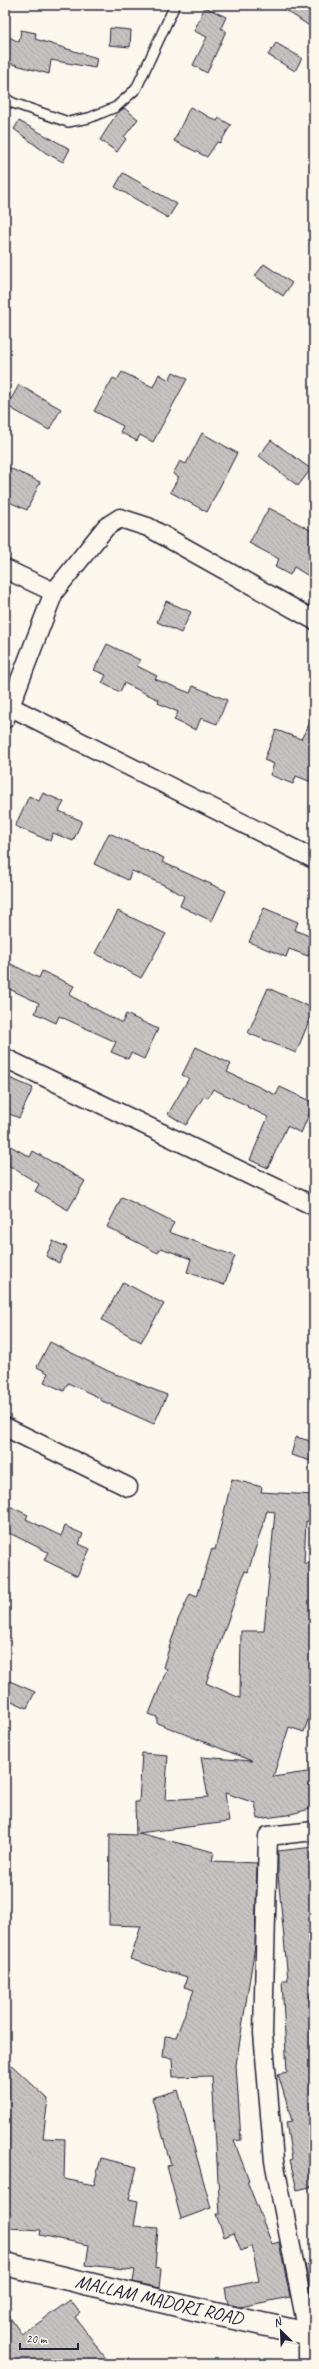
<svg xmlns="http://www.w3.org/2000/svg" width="319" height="2369" font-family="Caveat,sans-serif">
	<defs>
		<pattern id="building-back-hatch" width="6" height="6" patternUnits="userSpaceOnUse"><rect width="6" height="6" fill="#c6c2c0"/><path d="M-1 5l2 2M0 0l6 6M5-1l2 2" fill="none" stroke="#aaa6a6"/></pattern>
	</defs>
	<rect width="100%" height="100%" fill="#fbf7ec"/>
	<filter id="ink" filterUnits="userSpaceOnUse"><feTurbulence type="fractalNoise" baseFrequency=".025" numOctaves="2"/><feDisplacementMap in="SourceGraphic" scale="8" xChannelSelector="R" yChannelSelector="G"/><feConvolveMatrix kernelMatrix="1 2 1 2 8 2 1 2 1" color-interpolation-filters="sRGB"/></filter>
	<g filter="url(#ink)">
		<g fill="url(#building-back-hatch)" stroke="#22223b" fill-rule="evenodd">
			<polygon points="278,5 314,5 314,29"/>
			<polygon points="205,7 226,17 221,28 226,31 207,73 193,65 207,37 194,31"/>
			<polygon points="110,28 131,30 130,47 109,45"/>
			<polygon points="21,30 36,33 35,39 97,58 95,68 51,60 49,74 5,62 5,35 19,42"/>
			<polygon points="276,43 302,58 295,71 268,55"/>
			<polygon points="190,107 217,121 219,118 231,125 220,143 217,142 207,157 174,141"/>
			<polygon points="124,108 138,119 124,137 126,139 117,152 100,140 117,113"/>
			<polygon points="19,121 70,149 63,162 46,153 14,129"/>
			<polygon points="123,173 177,204 168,218 115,187"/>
			<polygon points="264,264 292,283 283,296 255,276"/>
			<polygon points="122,372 153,387 159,374 169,380 173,372 187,379 153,442 140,435 137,441 120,432 123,426 94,411 113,378 117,380"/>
			<polygon points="19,385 61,409 49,430 7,406"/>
			<polygon points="202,433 237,453 207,512 170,492 179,477 173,474 180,461 186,464"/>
			<polygon points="271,440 311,469 298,486 259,456"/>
			<polygon points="5,466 40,482 27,510 5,500"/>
			<polygon points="269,508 314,532 314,562 307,575 294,567 290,575 275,567 279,559 249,543"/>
			<polygon points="166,601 191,612 181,633 157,622"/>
			<polygon points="107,644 140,660 137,666 157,676 155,679 190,693 193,686 227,700 217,724 201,718 196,730 174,720 178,712 158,703 159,700 124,683 120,692 102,683 106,675 94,670"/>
			<polygon points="314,716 314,783 296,776 293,784 270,775 274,764 264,760 276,730 301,739"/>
			<polygon points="43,793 64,802 59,811 82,821 73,841 53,833 50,841 15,826 29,796 39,801"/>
			<polygon points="109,833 164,858 162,862 226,891 212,921 180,906 184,896 164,885 132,871 128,880 94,864"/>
			<polygon points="264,908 298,922 295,930 314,938 308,956 289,949 286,957 249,942"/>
			<polygon points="118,911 166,934 141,978 95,953"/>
			<polygon points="5,961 39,978 42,971 74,986 69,995 122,1023 126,1014 158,1029 144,1059 131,1053 128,1059 111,1052 116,1042 59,1016 56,1023 35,1013 39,1003 5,987"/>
			<polygon points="268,988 314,1009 296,1053 248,1033"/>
			<polygon points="196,1047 231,1064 227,1072 276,1095 280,1087 314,1103 301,1133 287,1126 268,1168 250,1160 268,1117 247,1107 248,1106 213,1089 208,1098 204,1096 186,1125 168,1114 189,1078 182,1075"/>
			<polygon points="5,1076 33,1088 19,1118 5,1112"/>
			<polygon points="5,1143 30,1157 33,1151 85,1181 68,1210 35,1191 39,1184 5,1163"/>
			<polygon points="122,1197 174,1223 169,1232 235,1256 224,1285 187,1272 191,1259 161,1248 158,1253 107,1227"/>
			<polygon points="53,1241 67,1247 59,1263 46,1256"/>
			<polygon points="123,1282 164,1304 141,1342 102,1320"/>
			<polygon points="50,1342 108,1371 167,1395 154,1424 100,1400 100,1398 68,1383 64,1391 44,1382 48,1373 37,1367"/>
			<polygon points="296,1437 314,1442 314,1462 291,1455"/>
			<path d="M232,1479l30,8 -1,5 53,3v27l-8,-1 -2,42 10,1v137l-10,31 -15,-5 -16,50 41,-6v37l-27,7 -29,4 -3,-16 -30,-10 4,29 -91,11 76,19 -2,9 45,2 -2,83 -19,119 5,75 -7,1 15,39 -2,1 25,63 7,-2 11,55 -50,10 -12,-3 -3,-16 34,-7 -7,-35 -11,5 -7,-18 -10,4 -8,-23h4l-8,-138 -39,1 -1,-19 -9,-1 2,-21 11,1 18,-47 -10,-3 3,-10 -57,-18 11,-33 -32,-1 1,-91 26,1 -1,-33h4l3,-49 26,2 -3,45 43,-3 -7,-40 51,4 -95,-38v-6l-8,-3 18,-45 -4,-2 15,-47 12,-26 7,3 15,-48 3,1zM267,1511l8,1 -11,119h-23l-1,67 -34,-15 39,-112 3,1z"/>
			<polygon points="5,1504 28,1515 26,1519 61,1536 65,1526 83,1534 79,1544 90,1549 77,1576 44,1560 48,1552 5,1531"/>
			<polygon points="5,1679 35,1692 27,1708 5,1698"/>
			<polygon points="314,1847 314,1932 312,1932 314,1996 310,1996 311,2030 314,2029 314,2186 297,2190 290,2160 292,2159 286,2122 292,2121 278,2074 287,2072 282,1980 288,1980 278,1875 278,1851"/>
			<polygon points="5,2059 48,2099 43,2138 65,2139 64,2179 94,2185 101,2158 137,2167 129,2199 138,2201 134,2226 158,2228 155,2268 161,2269 159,2288 133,2282 135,2270 86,2265 89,2245 40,2235 41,2230 8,2228 8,2202 5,2202 5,2153 8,2129 5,2128"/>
			<polygon points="178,2090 211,2208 181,2219 167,2166 171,2165 152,2098"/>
			<polygon points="314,2262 314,2292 311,2292 305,2265"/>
			<polygon points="70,2300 80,2313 75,2317 110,2364 5,2364 5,2310 22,2335"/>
		</g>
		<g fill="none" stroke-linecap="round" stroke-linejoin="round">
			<g stroke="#22223b" stroke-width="12">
				<polyline id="service" points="5,98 13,103 68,122 89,118 116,107 136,89 175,5"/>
			</g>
			<g stroke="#22223b" stroke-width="21">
				<g id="minor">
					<polyline points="5,569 54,592 5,719"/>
					<polyline points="54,592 106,527 120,518 148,527 314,620"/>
					<polyline points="11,707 314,859"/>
					<polyline points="5,1058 314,1206"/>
					<polyline points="5,1427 128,1487"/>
					<polyline points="308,2364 308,2333 274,2161 263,2033 268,1836 314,1831"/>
				</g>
			</g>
			<g stroke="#22223b" stroke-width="25">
				<polyline id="tertiary" points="5,2264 215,2314 314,2335"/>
			</g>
			<use href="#service" stroke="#fbf7ec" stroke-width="9"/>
			<use href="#minor" stroke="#fbf7ec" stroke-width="18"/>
			<use href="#tertiary" stroke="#fbf7ec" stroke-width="22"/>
		</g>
	</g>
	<g text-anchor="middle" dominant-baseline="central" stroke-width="3" stroke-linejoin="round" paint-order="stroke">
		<g font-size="19" fill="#22223b" stroke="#fbf7ec">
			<text transform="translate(159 2300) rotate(13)">MALLAM MADORI ROAD</text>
		</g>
	</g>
	<rect width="319" height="2369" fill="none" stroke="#fbf7ec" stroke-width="20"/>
	<rect x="10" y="10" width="299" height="2349" fill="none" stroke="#22223b" stroke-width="1.5" filter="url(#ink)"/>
	<g transform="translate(281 2331) rotate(336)" stroke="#fbf7ec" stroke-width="3" paint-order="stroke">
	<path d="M0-3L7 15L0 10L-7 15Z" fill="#22223b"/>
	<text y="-6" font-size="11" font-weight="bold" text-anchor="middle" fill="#22223b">N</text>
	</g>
	<path d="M20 2343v6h58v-6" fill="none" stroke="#22223b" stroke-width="2"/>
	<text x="26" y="2343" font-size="12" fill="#22223b" stroke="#fbf7ec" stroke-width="3" paint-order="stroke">20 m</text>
</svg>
